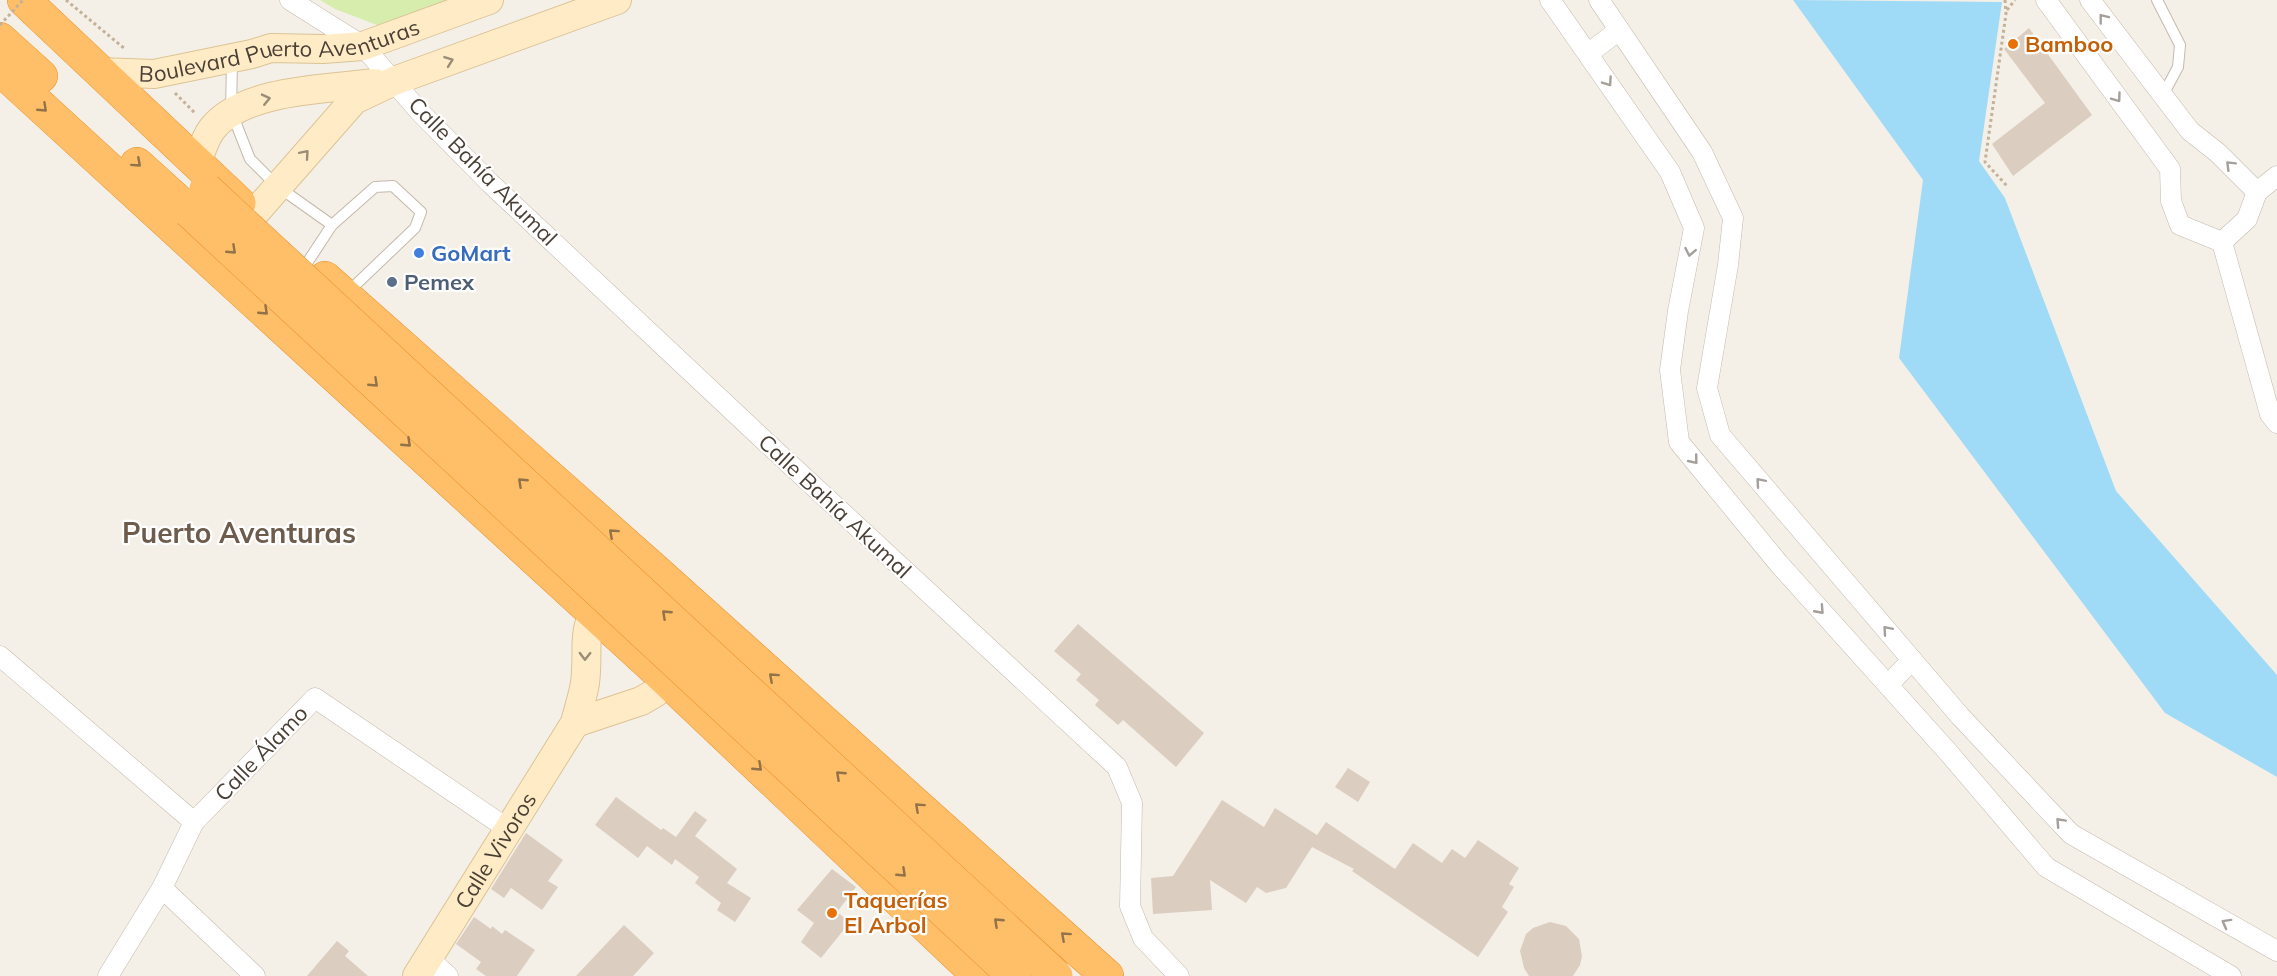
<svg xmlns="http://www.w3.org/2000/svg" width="2277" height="976" font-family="Mulish,sans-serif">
	<rect width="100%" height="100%" fill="#f5f0e7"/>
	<polygon fill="#d6edad" points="320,0 461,0 385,28 335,9"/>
	<polygon fill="#9fdbf7" points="1793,0 2002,2 1979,161 2005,198 2116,491 2277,675 2277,777 2165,713 1899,358 1923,180"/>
	<g fill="#dbcdbf">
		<polygon points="2029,28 2092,115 2013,176 1992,144 2045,103 2004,49"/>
		<polygon points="1078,624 1204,733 1176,767 1123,720 1118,725 1095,705 1099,700 1076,680 1081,674 1054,651"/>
		<polygon points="1348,768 1370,782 1358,802 1335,787"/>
		<polygon points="616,797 661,830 663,828 676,837 695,811 707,820 695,836 737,869 727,883 751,898 735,922 717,910 721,903 695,883 699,877 675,859 672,865 647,846 638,858 595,825"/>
		<polygon points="1222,800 1264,827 1275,808 1317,835 1326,822 1395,869 1413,843 1442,863 1452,849 1465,858 1478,840 1519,868 1509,884 1514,887 1502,907 1508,912 1478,957 1352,871 1354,869 1312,847 1286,888 1266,893 1257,887 1246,903 1210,880 1212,910 1153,914 1151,878 1173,876"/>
		<polygon points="526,833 563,860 548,881 558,887 542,910 511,888 504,898 491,889"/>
		<polygon points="832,869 856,887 837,912 850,922 821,958 801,942 814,923 797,910"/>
		<polygon points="474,917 491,929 492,926 502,934 505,930 535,950 517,976 486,976 476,969 481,962 456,944"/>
		<polygon points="1550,922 1566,926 1579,939 1582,956 1580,965 1573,976 1529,976 1524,968 1520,951 1526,934 1533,928"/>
		<polygon points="624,925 654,953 633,976 576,976"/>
		<polygon points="337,941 349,951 345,956 368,976 307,976"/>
	</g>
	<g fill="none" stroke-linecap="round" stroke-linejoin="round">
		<g stroke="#c4b9ac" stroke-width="12">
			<g id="lane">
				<polyline points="2157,0 2180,45 2178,67 2163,95"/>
				<polyline points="232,61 231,111 250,159 277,186 332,225"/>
				<polyline points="307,263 332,225 375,187 393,186 421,212 415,228 347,293"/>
			</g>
		</g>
		<g stroke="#c4b9ac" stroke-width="21">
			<g id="street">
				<polyline points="290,0 363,46 419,111 490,183 768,444 1117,767 1132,803 1130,906 1143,938 1179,976"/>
				<polyline points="1550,0 1670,172 1694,228 1678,311 1670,370 1679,442 1779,564 1948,752 2046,867 2231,976"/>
				<polyline points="1599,0 1702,152 1733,218 1728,265 1707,388 1720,435 1960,716 2071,834 2277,951"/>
				<polyline points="2046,0 2170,169 2171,201 2180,225 2222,242"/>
				<polyline points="2090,0 2190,131 2218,153 2257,192 2247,219 2222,242"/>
				<polyline points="1588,54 1619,30"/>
				<polyline points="2257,192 2277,176"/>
				<polyline points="2222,242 2270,414 2277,423"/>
				<polyline points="0,656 194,822"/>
				<polyline points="1888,685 1912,660"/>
				<polyline points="162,888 255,976"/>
				<polyline points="429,959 448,976"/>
				<polyline points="108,976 162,888 194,822 315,698 508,829"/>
			</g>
		</g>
		<g stroke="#dcc395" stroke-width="30">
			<g id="secondary">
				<path id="s1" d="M100,72l54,2 98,-20 19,-6 52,1 40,-3 126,-46"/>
				<path d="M197,163c4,-11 8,-25 15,-34 31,-40 116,-40 163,-46"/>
				<polyline points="253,215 354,100 394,81 617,0"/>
				<polyline points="575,723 641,701 655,693 680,664"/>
				<path id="s2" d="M417,976l158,-253c3,-13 8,-27 10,-40 5,-41 -7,-50 20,-89"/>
			</g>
		</g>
		<g stroke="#eb922c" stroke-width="34">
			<g id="highway">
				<polyline points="24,0 239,203"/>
				<polyline points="0,39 41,76"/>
				<polyline points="0,69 656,670 979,976"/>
				<polyline points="137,164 189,211"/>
				<polyline points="325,278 649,565 1107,976"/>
			</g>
		</g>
		<g stroke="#c4b199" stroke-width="3" stroke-dasharray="3 3" stroke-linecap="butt">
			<polyline points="66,0 125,49"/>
			<polyline points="2005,0 2006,14 1985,162 2007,186"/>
			<polyline points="2007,10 2015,0"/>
			<polyline points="175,93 196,114"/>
		</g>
		<use href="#lane" stroke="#fff" stroke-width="10"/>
		<use href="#street" stroke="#fff" stroke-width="20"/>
		<use href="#secondary" stroke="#ffecc7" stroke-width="28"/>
		<use href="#highway" stroke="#ffbe68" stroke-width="33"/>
		<g stroke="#eb922c" stroke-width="34" stroke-linecap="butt">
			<g id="highway-bridge">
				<polyline points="206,189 1056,976"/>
				<polyline points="189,211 1014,976"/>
			</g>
		</g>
		<polyline stroke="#c4b199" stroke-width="3" stroke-dasharray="3 3" stroke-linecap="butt" points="0,25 23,0"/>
		<use href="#highway-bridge" stroke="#ffbe68" stroke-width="33"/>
	</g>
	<defs><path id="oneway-chevron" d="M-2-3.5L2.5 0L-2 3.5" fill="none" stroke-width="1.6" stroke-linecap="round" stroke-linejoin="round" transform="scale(1.5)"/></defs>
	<g stroke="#a49f9a">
		<use href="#oneway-chevron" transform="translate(2103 18) rotate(-128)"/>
		<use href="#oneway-chevron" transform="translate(1608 82) rotate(55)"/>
		<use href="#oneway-chevron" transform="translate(2117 98) rotate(54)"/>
		<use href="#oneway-chevron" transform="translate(2230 165) rotate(-135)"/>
		<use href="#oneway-chevron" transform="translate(1690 252) rotate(101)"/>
		<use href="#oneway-chevron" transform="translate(1694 460) rotate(51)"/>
		<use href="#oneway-chevron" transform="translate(1760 482) rotate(-131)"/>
		<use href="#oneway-chevron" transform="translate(1820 610) rotate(48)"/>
		<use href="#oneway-chevron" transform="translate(1887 630) rotate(-131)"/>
		<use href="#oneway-chevron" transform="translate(2060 822) rotate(-133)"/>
		<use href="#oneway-chevron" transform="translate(2226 923) rotate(-151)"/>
	</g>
	<g stroke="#9b8d77">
		<use href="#oneway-chevron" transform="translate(449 61) rotate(-20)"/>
		<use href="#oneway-chevron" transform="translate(266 99) rotate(-13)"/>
		<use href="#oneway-chevron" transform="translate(305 154) rotate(-49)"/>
		<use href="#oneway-chevron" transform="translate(585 656) rotate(91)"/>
	</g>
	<g stroke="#927249">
		<use href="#oneway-chevron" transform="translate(43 108) rotate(43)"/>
		<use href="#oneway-chevron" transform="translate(137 163) rotate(42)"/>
		<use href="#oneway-chevron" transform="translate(232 250) rotate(43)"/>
		<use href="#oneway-chevron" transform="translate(264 311) rotate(43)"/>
		<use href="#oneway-chevron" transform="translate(374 383) rotate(43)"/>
		<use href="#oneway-chevron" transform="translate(407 443) rotate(43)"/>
		<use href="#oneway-chevron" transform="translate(522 482) rotate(-137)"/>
		<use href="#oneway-chevron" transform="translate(613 533) rotate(-138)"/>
		<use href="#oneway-chevron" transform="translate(666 614) rotate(-137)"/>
		<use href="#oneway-chevron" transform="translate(773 677) rotate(-138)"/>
		<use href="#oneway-chevron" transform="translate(758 767) rotate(43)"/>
		<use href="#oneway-chevron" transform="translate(840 775) rotate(-137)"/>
		<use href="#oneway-chevron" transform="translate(919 807) rotate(-138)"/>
		<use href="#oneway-chevron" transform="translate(902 873) rotate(43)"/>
		<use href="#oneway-chevron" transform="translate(998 922) rotate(-137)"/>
		<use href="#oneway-chevron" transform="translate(1065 936) rotate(-138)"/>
	</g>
	<g fill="#e8710a" stroke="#fff" stroke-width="2">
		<circle cx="2013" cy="44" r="6"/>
		<circle cx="832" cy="913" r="6"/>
	</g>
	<circle fill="#3f7fe0" stroke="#fff" stroke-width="2" cx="419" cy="253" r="6"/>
	<circle fill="#5c6f8a" stroke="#fff" stroke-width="2" cx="392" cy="282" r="6"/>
	<g text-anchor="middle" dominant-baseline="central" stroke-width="4.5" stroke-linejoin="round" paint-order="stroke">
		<g font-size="22" font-weight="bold" fill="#c56008" stroke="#fff" text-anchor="start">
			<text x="2025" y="44">Bamboo</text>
			<text x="844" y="900">Taquerías<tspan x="844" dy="25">El Arbol</tspan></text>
		</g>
		<g font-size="22" fill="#493f35" stroke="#fff">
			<text stroke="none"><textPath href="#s1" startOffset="182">Boulevard Puerto Aventuras</textPath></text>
			<text transform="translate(483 171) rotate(45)">Calle Bahía Akumal</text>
			<text transform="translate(835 506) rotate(43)">Calle Bahía Akumal</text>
			<text transform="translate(261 753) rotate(-46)">Calle Álamo</text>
			<text stroke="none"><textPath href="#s2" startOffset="148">Calle Vivoros</textPath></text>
		</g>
		<g font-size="22" font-weight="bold" fill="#366cbe" stroke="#fff" text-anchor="start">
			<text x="431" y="253">GoMart</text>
		</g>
		<g font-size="22" font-weight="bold" fill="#4e5e75" stroke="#fff" text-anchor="start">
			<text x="404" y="282">Pemex</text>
		</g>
		<g font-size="28" font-weight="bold" fill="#6d5c4c" stroke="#fff">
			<text x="239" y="532">Puerto Aventuras</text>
		</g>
	</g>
</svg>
